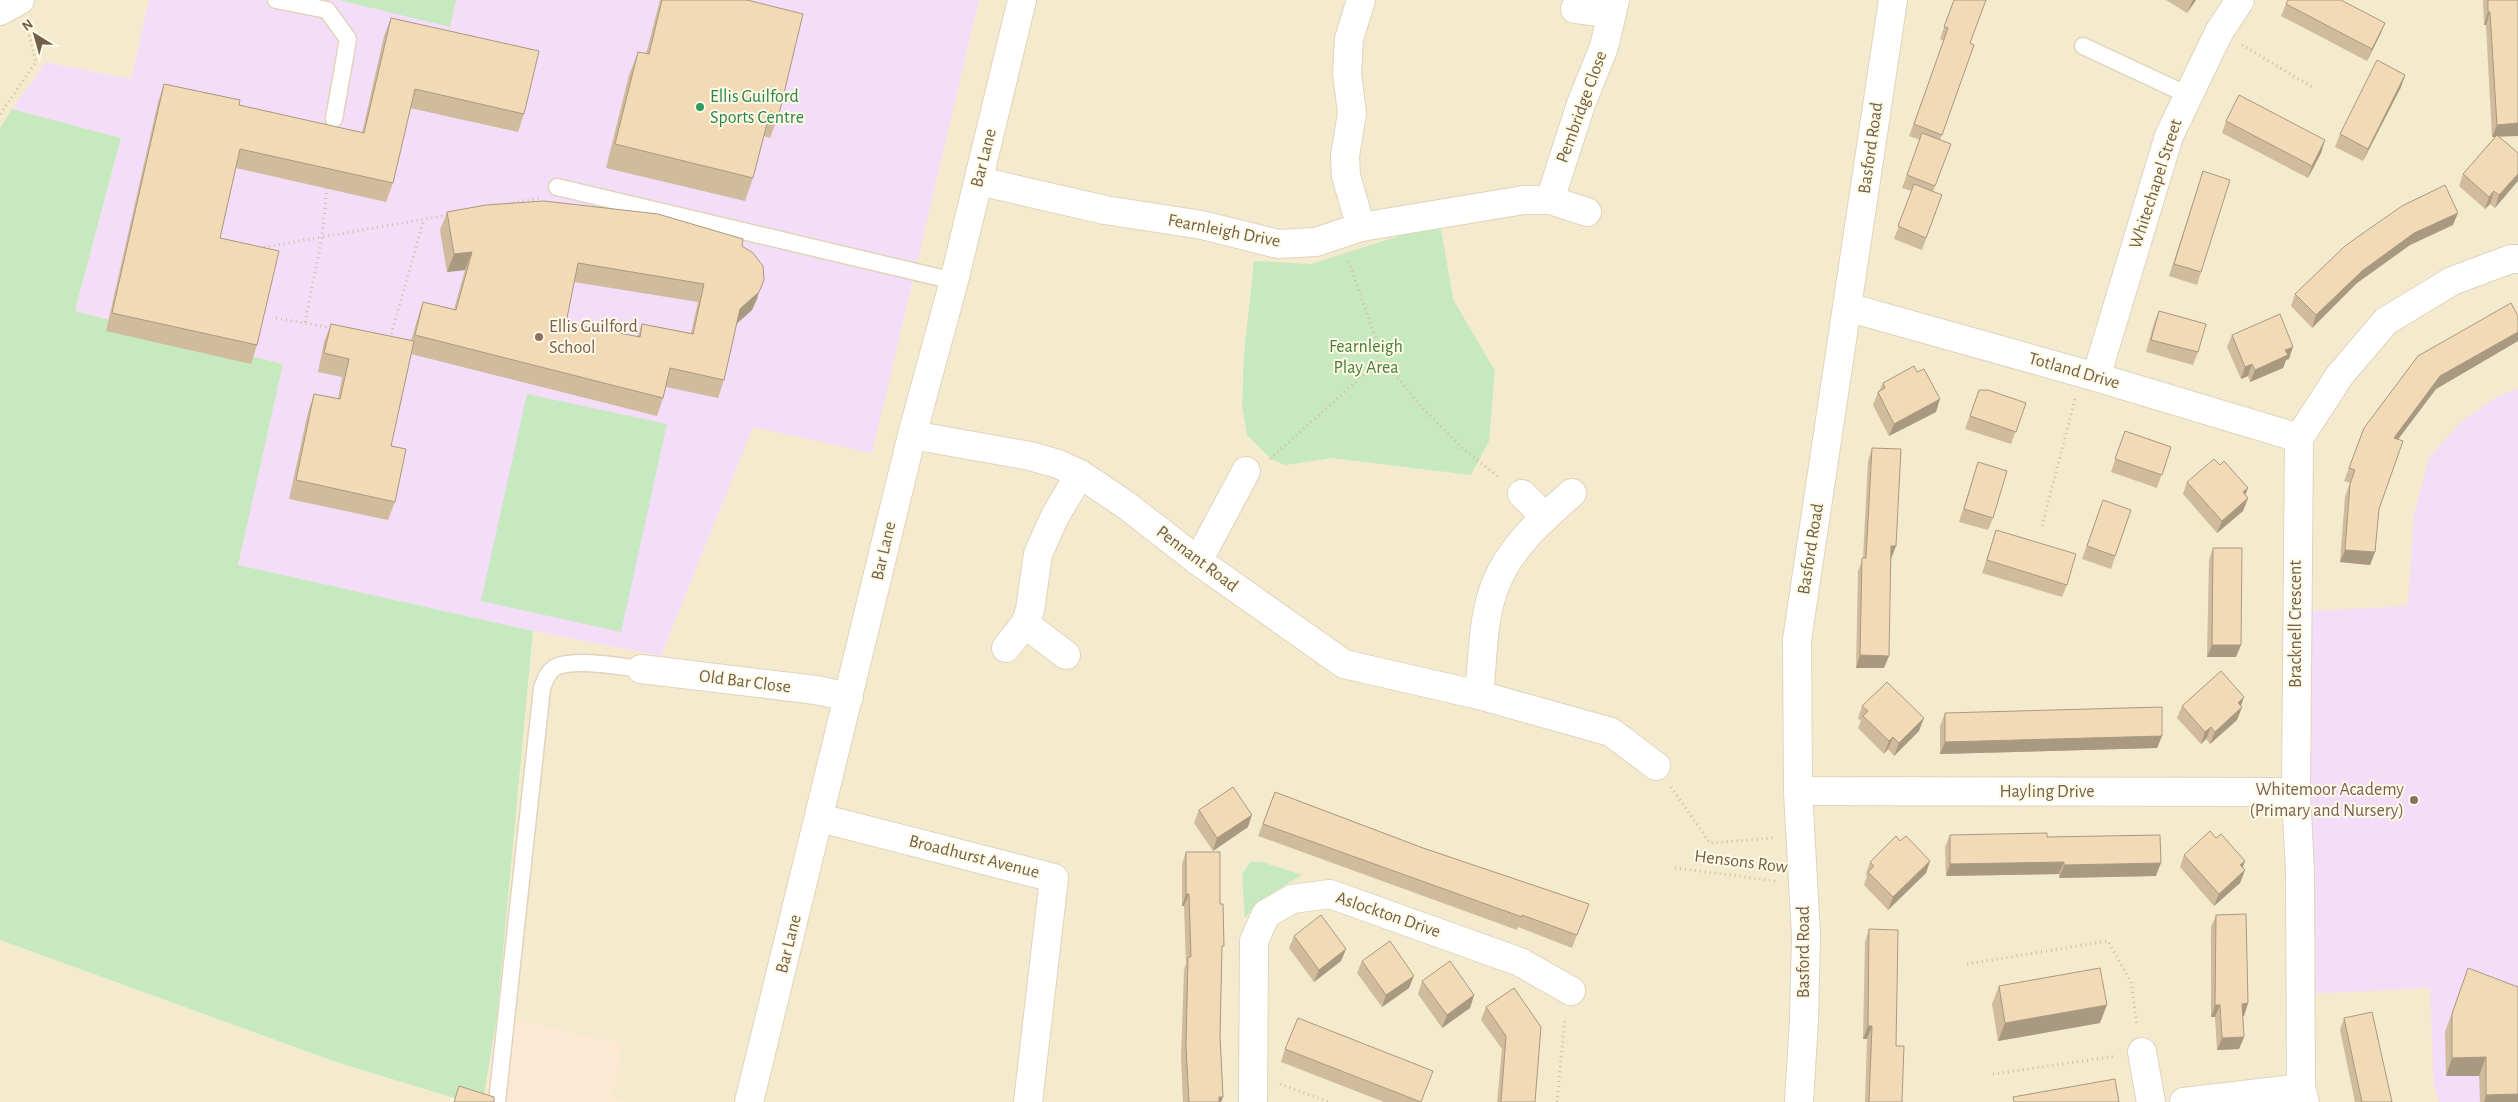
<svg xmlns="http://www.w3.org/2000/svg" width="2518" height="1102" font-family="'Alegreya Sans',sans-serif">
	<rect width="100%" height="100%" fill="#fcf7e0"/>
	<g fill="#f4eace">
		<polygon points="0,0 149,0 131,79 46,62 0,128"/>
		<polygon points="979,0 2518,0 2518,1102 627,1102 612,1098 497,1016 533,631 661,656 753,426 914,271"/>
		<polygon points="0,940 339,1063 451,1097 449,1102 0,1102"/>
	</g>
	<polygon fill="#fde8d3" points="497,1016 622,1044 612,1098 627,1102 483,1102"/>
	<g fill="#f3ddf8">
		<polygon points="149,0 979,0 872,453 753,427 661,656 533,631 237,565 283,364 75,311 121,138 12,109 46,62 131,79"/>
		<polygon points="2518,389 2518,1102 2439,1102 2434,1085 2430,988 2306,994 2312,611 2408,606 2414,514 2429,458 2461,422 2497,397"/>
	</g>
	<g fill="#c7e9bf">
		<polygon points="339,0 456,0 450,27"/>
		<polygon points="12,109 121,138 75,311 283,364 238,565 533,631 497,1016 483,1102 470,1102 451,1097 339,1063 0,940 0,128"/>
		<polygon points="1440,223 1453,299 1495,371 1489,441 1471,475 1332,458 1285,465 1271,459 1247,435 1242,405 1244,355 1254,261 1311,264"/>
		<polygon points="527,394 667,424 621,632 481,601"/>
		<polygon points="1250,862 1262,862 1302,875 1259,901 1245,918 1242,875"/>
	</g>
	<g fill="none" stroke-linecap="round" stroke-linejoin="round">
		<g stroke="#e0d4bc" stroke-width="19">
			<g id="lane">
				<polyline points="276,0 327,10 348,39 334,119"/>
				<polyline points="2083,46 2188,95"/>
				<polyline points="557,187 954,281"/>
				<path d="M497,1102l45,-414c3,-7 5,-15 12,-20 17,-11 67,-1 87,1"/>
			</g>
		</g>
		<g stroke="#e0d4bc" stroke-width="30">
			<g id="street">
				<polyline points="1361,0 1349,39 1347,73 1352,113 1345,156 1346,176 1361,227"/>
				<polyline points="1575,9 1612,14"/>
				<polyline points="0,11 20,0"/>
				<polyline points="979,181 1105,210 1202,225 1278,244 1316,242 1361,227 1524,200 1550,200 1587,212"/>
				<polyline points="1550,200 1581,104 1604,47 1615,0"/>
				<polyline points="1847,307 2096,377 2299,438"/>
				<polyline points="2096,377 2169,136 2219,32 2240,0"/>
				<polyline points="912,435 1030,456 1058,464 1080,474 1126,505 1198,561 1344,664 1479,695 1611,732 1656,766"/>
				<polyline points="1522,494 1545,517"/>
				<polyline points="1198,561 1246,471"/>
				<polyline points="1025,624 1066,655"/>
				<polyline points="1006,648 1025,624 1030,610 1038,554 1055,516 1080,474"/>
				<polyline points="641,669 816,690 849,697"/>
				<path d="M1479,695c4,-37 3,-80 18,-114 15,-36 47,-63 75,-88"/>
				<polyline points="1798,791 2296,792"/>
				<polyline points="820,818 1054,878 1028,1102"/>
				<polyline points="2142,1052 2151,1102"/>
				<polyline points="1253,1102 1254,941 1266,914 1292,899 1330,894 1520,962 1571,991"/>
				<polyline points="1799,1102 1804,1020 1806,935 1798,791 1797,640 1893,0"/>
				<polyline points="2184,1102 2301,1088"/>
				<polyline points="2305,1102 2301,1088 2300,872 2296,792 2299,438 2340,375 2386,321 2452,281 2511,259 2518,259"/>
			</g>
		</g>
		<g stroke="#e2d3b7" stroke-width="30">
			<polyline id="secondary" points="749,1102 912,435 954,281 1022,0"/>
		</g>
		<g stroke="#d6bd9b" stroke-width="3" stroke-dasharray="1 4" stroke-linecap="butt">
			<polyline points="2242,45 2312,87"/>
			<polyline points="0,114 36,62 27,27"/>
			<polyline points="508,204 539,198"/>
			<polyline points="259,248 448,215"/>
			<polyline points="276,318 332,328"/>
			<polyline points="305,322 322,237 327,188"/>
			<polyline points="390,339 424,219"/>
			<polyline points="1378,362 1400,380 1418,403 1462,448 1500,478"/>
			<polyline points="1270,459 1378,362 1378,345 1348,259"/>
			<polyline points="2042,526 2075,399"/>
			<polyline points="1671,787 1710,843 1773,838"/>
			<polyline points="1675,868 1776,881"/>
			<polyline points="1967,964 2108,941 2131,982 2137,1025"/>
			<polyline points="1993,1074 2116,1056"/>
			<polyline points="1280,1084 1329,1102"/>
			<polyline points="1557,1102 1565,1018"/>
		</g>
		<use href="#lane" stroke="#fff" stroke-width="16"/>
		<use href="#street" stroke="#fff" stroke-width="28"/>
		<use href="#secondary" stroke="#fff" stroke-width="28"/>
	</g>
	<g fill="#d0bb9d" fill-rule="evenodd">
		<polygon points="660,0 747,0 779,114 770,138 764,136 753,178 745,201 606,168 629,75 638,52 646,54"/>
		<polygon points="1954,0 1970,43 1974,45 1940,140 1951,144 1933,191 1942,195 1922,250 1894,239 1912,191 1902,188 1920,140 1909,136 1944,41 1940,39"/>
		<polygon points="2166,0 2196,0 2187,13"/>
		<polygon points="2483,0 2518,0 2500,137 2518,153 2495,208 2490,204 2485,209 2459,186 2463,174 2495,137 2492,137 2486,25 2484,25"/>
		<polygon points="2286,4 2385,23 2380,35 2367,61 2281,16"/>
		<polygon points="391,18 524,114 518,132 410,108 393,183 386,202 236,168 220,238 257,345 251,364 106,331 158,102 164,84 239,105 362,133 384,36"/>
		<polygon points="2405,75 2401,87 2363,161 2335,147 2340,134"/>
		<polygon points="2226,121 2325,140 2321,153 2308,178 2222,133"/>
		<polygon points="2203,171 2201,272 2197,285 2169,276"/>
		<path d="M447,212l295,34 16,52 -6,12 -16,14 -12,56 -6,18 -52,-11 -3,11 -6,18 -246,-62 -20,92 4,56 -7,18 -99,-21 19,-87 6,-18 24,5 4,-22 -24,-5 6,-30 7,-18 80,17 6,-21 6,-18 31,7 11,-39 -18,2 -7,-42zM574,282l124,20 -7,31 -49,-9 -5,13 -71,-14z"/>
		<polygon points="2453,225 2410,245 2357,283 2312,328 2291,306 2295,294"/>
		<polygon points="2159,311 2198,352 2193,365 2146,352 2154,323"/>
		<polygon points="2518,316 2518,341 2436,389 2398,439 2379,509 2375,552 2370,565 2340,562 2345,496 2350,483 2344,481 2364,428"/>
		<polygon points="2232,335 2289,359 2286,360 2283,368 2250,382 2248,376 2241,379 2227,347"/>
		<polygon points="1883,383 1936,412 1889,436 1873,405 1878,392 1879,391"/>
		<polygon points="1979,390 2026,403 2011,444 1965,429"/>
		<polygon points="2125,431 2171,447 2157,488 2111,472"/>
		<polygon points="1872,448 1891,559 1884,668 1856,668 1858,571 1863,558 1868,461"/>
		<polygon points="1978,462 1993,518 1988,530 1959,522"/>
		<polygon points="2187,482 2245,495 2248,498 2243,511 2217,533 2183,494"/>
		<polygon points="2103,500 2131,510 2111,569 2082,559"/>
		<polygon points="1996,530 2067,585 2062,597 1982,573"/>
		<polygon points="2213,548 2236,657 2207,657 2209,560"/>
		<polygon points="1862,706 1919,731 1894,756 1888,749 1884,754 1858,728 1861,721 1858,718"/>
		<polygon points="2182,706 2241,706 2242,707 2237,720 2210,744 2206,739 2201,744 2177,718"/>
		<polygon points="1945,713 2162,736 2157,748 1940,754 1940,726"/>
		<polygon points="1275,792 1423,848 1589,904 1572,948 1518,927 1517,930 1258,836"/>
		<polygon points="1199,810 1248,827 1213,851 1194,823"/>
		<polygon points="1950,835 2047,837 2156,876 2059,878 2059,874 1946,876 1945,847"/>
		<polygon points="1900,841 1930,861 1926,873 1888,910 1864,885 1867,876 1866,874 1870,862"/>
		<polygon points="1186,852 1220,904 1222,952 1220,1036 1223,1097 1221,1102 1183,1102 1181,1058 1184,970 1186,963 1184,906 1182,906 1182,864"/>
		<polygon points="2184,855 2245,861 2242,868 2245,870 2240,883 2214,906 2180,867"/>
		<polygon points="2216,915 2248,1003 2244,1016 2243,1016 2244,1037 2239,1049 2217,1050 2215,1017 2211,1017 2211,927"/>
		<polygon points="1869,929 1896,1046 1902,1102 1865,1102 1867,1039 1863,1039 1865,942"/>
		<polygon points="1294,936 1346,949 1341,961 1314,982 1289,948"/>
		<polygon points="1362,961 1409,988 1382,1007 1357,973"/>
		<polygon points="2468,968 2518,1102 2480,1102 2479,1076 2446,1076 2445,1032"/>
		<polygon points="1422,981 1474,995 1470,1008 1442,1028 1418,994"/>
		<polygon points="1999,986 2100,1023 1998,1041 1992,1004"/>
		<polygon points="1514,988 1535,1102 1497,1102 1502,1049 1481,1020 1486,1007"/>
		<polygon points="2344,1018 2392,1102 2355,1102 2340,1030"/>
		<polygon points="1285,1049 1421,1102 1384,1102 1281,1062"/>
	</g>
	<g fill="#a99980">
		<polygon points="2193,0 2196,0 2187,13 2192,2"/>
		<polygon points="2488,12 2490,12 2486,25 2484,25"/>
		<polygon points="2385,23 2380,35 2367,61 2372,49"/>
		<polygon points="2405,75 2401,87 2363,161 2368,149"/>
		<polygon points="2518,123 2518,136 2492,137 2497,125"/>
		<polygon points="2325,140 2321,153 2308,178 2312,166"/>
		<polygon points="2518,174 2518,181 2495,208 2499,195"/>
		<polygon points="2494,191 2490,204 2485,209 2489,197"/>
		<polygon points="2458,213 2453,225 2410,245 2357,283 2312,328 2316,315 2362,271 2414,233"/>
		<polygon points="472,252 465,270 447,272 454,254"/>
		<polygon points="764,280 752,310 733,327 740,309"/>
		<polygon points="2518,332 2518,341 2436,389 2390,450 2394,438 2440,376"/>
		<polygon points="2293,347 2289,359 2286,360 2283,368 2250,382 2255,370 2285,350"/>
		<polygon points="2252,364 2248,376 2241,379 2245,367"/>
		<polygon points="1940,399 1936,412 1889,436 1894,424"/>
		<polygon points="2248,488 2243,501 2243,492"/>
		<polygon points="2248,498 2243,511 2217,533 2222,521"/>
		<polygon points="1891,546 1896,546 1891,559"/>
		<polygon points="2345,550 2375,552 2370,565 2340,562"/>
		<polygon points="2212,645 2241,645 2236,657 2207,657"/>
		<polygon points="1860,655 1889,656 1884,668 1856,668"/>
		<polygon points="2244,697 2240,709 2242,707 2237,720 2210,744 2215,732 2238,703"/>
		<polygon points="1924,718 1919,731 1894,756 1899,743"/>
		<polygon points="2211,727 2206,739 2201,744 2205,732"/>
		<polygon points="2162,736 2157,748 1940,754 1945,742"/>
		<polygon points="1893,737 1888,749 1884,754 1889,741"/>
		<polygon points="1252,815 1248,827 1213,851 1217,838"/>
		<polygon points="1930,861 1926,873 1888,910 1893,897"/>
		<polygon points="2245,861 2241,873 2240,865"/>
		<polygon points="2064,862 2059,874 1946,876 1950,864"/>
		<polygon points="2161,863 2156,876 2059,878 2064,865"/>
		<polygon points="2245,870 2240,883 2214,906 2219,894"/>
		<polygon points="1186,894 1189,894 1184,906 1182,906"/>
		<polygon points="1346,949 1341,961 1314,982 1319,970"/>
		<polygon points="1414,976 1409,988 1382,1007 1386,995"/>
		<polygon points="1474,995 1470,1008 1442,1028 1447,1015"/>
		<polygon points="2248,1003 2244,1016 2237,1016 2242,1004"/>
		<polygon points="2107,1005 2100,1023 1998,1041 2005,1023"/>
		<polygon points="2215,1005 2220,1005 2215,1017 2211,1017"/>
		<polygon points="1868,1026 1872,1026 1867,1039 1863,1039"/>
		<polygon points="2244,1037 2239,1049 2217,1050 2222,1038"/>
		<polygon points="2486,1057 2479,1076 2446,1076 2452,1058"/>
		<polygon points="2518,1094 2518,1102 2484,1102 2486,1095"/>
		<polygon points="1219,1097 1223,1097 1221,1102 1218,1102"/>
	</g>
	<g fill="#f2dab7" stroke="#a99980" fill-rule="evenodd">
		<polygon points="662,0 747,0 803,14 779,114 770,112 753,178 615,144 638,52 649,54"/>
		<polygon points="1954,0 1986,0 1970,43 1974,45 1942,135 1914,124 1948,28 1944,27"/>
		<polygon points="2288,0 2341,0 2385,23 2372,49 2286,4"/>
		<polygon points="2488,0 2518,0 2518,123 2497,125 2490,12 2488,12"/>
		<polygon points="391,18 539,51 524,114 415,89 393,183 240,149 220,238 279,251 257,345 112,313 164,84 240,100 239,105 364,133"/>
		<polygon points="2377,60 2405,75 2368,149 2340,134"/>
		<polygon points="2239,95 2325,140 2312,166 2226,121"/>
		<polygon points="1922,133 1951,144 1935,186 1907,175"/>
		<polygon points="2497,135 2518,153 2518,174 2499,195 2494,191 2489,197 2463,174"/>
		<polygon points="2203,171 2230,180 2201,272 2174,264"/>
		<polygon points="1914,184 1942,195 1926,238 1898,226"/>
		<polygon points="2445,185 2458,213 2414,233 2362,271 2316,315 2295,294 2345,246 2366,231 2402,206"/>
		<path d="M544,201l114,13 85,25 -1,7 11,7 10,13 1,14 -5,12 -19,17 -16,71 -54,-12 -7,30 -248,-63 8,-33 33,8 16,-58 -18,2 -7,-42 39,-7zM578,263l126,21 -11,50 -51,-10 -2,13 -74,-14z"/>
		<polygon points="2511,303 2518,316 2518,332 2440,376 2394,438 2403,441 2379,509 2375,552 2345,550 2350,484 2355,470 2349,468 2364,428 2418,356"/>
		<polygon points="2159,311 2206,324 2198,352 2151,340"/>
		<polygon points="2280,314 2293,347 2285,350 2288,355 2255,370 2252,364 2245,367 2232,335"/>
		<polygon points="331,324 414,341 391,446 406,449 395,502 296,480 314,394 340,399 349,359 324,353"/>
		<polygon points="1914,366 1917,372 1924,369 1940,399 1894,424 1878,392 1885,388 1883,383"/>
		<polygon points="1979,390 1988,390 2026,403 2016,432 1970,416"/>
		<polygon points="2125,431 2171,447 2162,475 2115,459"/>
		<polygon points="1872,448 1901,449 1896,546 1891,546 1889,656 1860,655 1862,558 1866,558"/>
		<polygon points="2214,459 2220,465 2224,461 2248,488 2243,492 2248,498 2222,521 2187,482"/>
		<polygon points="1978,462 2007,471 1993,518 1964,509"/>
		<polygon points="2103,500 2131,510 2115,556 2087,546"/>
		<polygon points="1996,530 2076,554 2067,585 1987,560"/>
		<polygon points="2213,548 2242,548 2241,645 2212,645"/>
		<polygon points="2221,671 2244,697 2238,703 2242,707 2215,732 2211,727 2205,732 2182,706"/>
		<polygon points="1887,682 1924,718 1899,743 1893,737 1889,741 1863,716 1868,711 1862,706"/>
		<polygon points="2162,707 2162,736 1945,742 1945,713"/>
		<polygon points="1233,787 1252,815 1217,838 1199,810"/>
		<polygon points="1275,792 1423,848 1589,904 1577,935 1522,915 1522,917 1263,824"/>
		<polygon points="2210,831 2216,838 2221,834 2245,861 2240,865 2245,870 2219,894 2184,855"/>
		<polygon points="2047,833 2047,837 2160,835 2161,863 2064,865 2064,862 1950,864 1950,835"/>
		<polygon points="1896,836 1900,841 1906,836 1930,861 1893,897 1868,872 1874,866 1870,862"/>
		<polygon points="1186,852 1220,852 1220,904 1223,904 1224,946 1222,946 1220,1036 1223,1097 1219,1097 1219,1102 1189,1102 1186,1046 1188,957 1191,957 1189,894 1186,894"/>
		<polygon points="2246,914 2248,1003 2242,1004 2244,1037 2222,1038 2220,1005 2215,1005 2216,915"/>
		<polygon points="1321,915 1346,949 1319,970 1294,936"/>
		<polygon points="1869,929 1898,930 1896,1046 1904,1046 1902,1102 1869,1102 1872,1026 1868,1026"/>
		<polygon points="1390,941 1414,976 1386,995 1362,961"/>
		<polygon points="1450,961 1474,995 1447,1015 1422,981"/>
		<polygon points="2100,968 2107,1005 2005,1023 1999,986"/>
		<polygon points="2468,968 2518,987 2518,1094 2486,1095 2486,1057 2452,1058 2452,1014"/>
		<polygon points="1514,988 1541,1027 1535,1102 1501,1102 1506,1036 1486,1007"/>
		<polygon points="2372,1012 2392,1102 2362,1102 2344,1018"/>
		<polygon points="1298,1018 1433,1071 1421,1102 1285,1049"/>
		<polygon points="2115,1079 2119,1102 2014,1102 2013,1097"/>
		<polygon points="459,1086 494,1097 494,1102 454,1102"/>
	</g>
	<circle fill="#2e9e5b" stroke="#fffae6" stroke-width="2" cx="700" cy="107" r="5"/>
	<g fill="#8d6e63" stroke="#fffae6" stroke-width="2">
		<circle cx="539" cy="337" r="5"/>
		<circle cx="2414" cy="800" r="5"/>
	</g>
	<g text-anchor="middle" dominant-baseline="central" stroke-width="4" stroke-linejoin="round" paint-order="stroke">
		<g font-size="18" fill="#27864d" stroke="#fffae6" text-anchor="start">
			<text x="710" y="97">Ellis Guilford<tspan x="710" dy="21">Sports Centre</tspan></text>
		</g>
		<g font-size="18" fill="#725f47" stroke="#fffae6">
			<text transform="translate(1582 107) rotate(-70)">Pembridge Close</text>
			<text transform="translate(1871 148) rotate(-82)">Basford Road</text>
			<text transform="translate(984 158) rotate(-76)">Bar Lane</text>
			<text transform="translate(2156 184) rotate(-72)">Whitechapel Street</text>
			<text transform="translate(1224 231) rotate(11)">Fearnleigh Drive</text>
			<text transform="translate(2074 371) rotate(16)">Totland Drive</text>
			<text transform="translate(1811 549) rotate(-81)">Basford Road</text>
			<text transform="translate(884 551) rotate(-77)">Bar Lane</text>
			<text transform="translate(1197 559) rotate(37)">Pennant Road</text>
			<text transform="translate(2296 624) rotate(-90)">Bracknell Crescent</text>
			<text transform="translate(745 682) rotate(7)">Old Bar Close</text>
			<text x="2047" y="792">Hayling Drive</text>
			<text transform="translate(974 857) rotate(14)">Broadhurst Avenue</text>
			<text transform="translate(1741 862) rotate(7)">Hensons Row</text>
			<text transform="translate(1388 915) rotate(19)">Aslockton Drive</text>
			<text transform="translate(789 944) rotate(-76)">Bar Lane</text>
			<text transform="translate(1804 952) rotate(-90)">Basford Road</text>
		</g>
		<g font-size="18" fill="#785e54" stroke="#fffae6" text-anchor="start">
			<text x="549" y="327">Ellis Guilford<tspan x="549" dy="21">School</tspan></text>
			<text x="2404" y="790" text-anchor="end">Whitemoor Academy<tspan x="2404" dy="21">(Primary and Nursery)</tspan></text>
		</g>
		<g font-size="18" fill="#487e41" stroke="#fffae6">
			<text x="1366" y="347">Fearnleigh<tspan x="1366" dy="21">Play Area</tspan></text>
		</g>
	</g>
	<g transform="translate(35 35) rotate(323)" stroke="#fffae6" stroke-width="4" paint-order="stroke">
	<path d="M0-4L9 19L0 12L-9 19Z" fill="#725f47"/>
	<text y="-8" font-size="14" font-weight="bold" text-anchor="middle" fill="#725f47">N</text>
	</g>
</svg>
